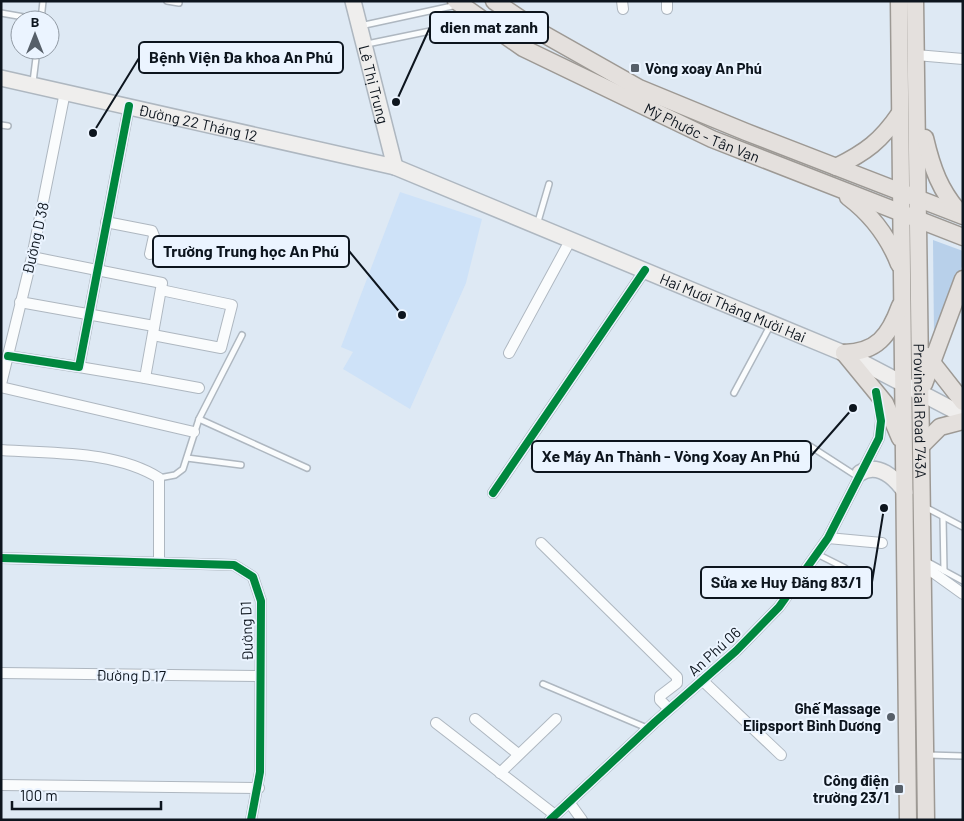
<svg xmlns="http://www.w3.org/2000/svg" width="964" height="821" font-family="Barlow,sans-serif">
	<rect width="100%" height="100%" fill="#dee9f4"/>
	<polygon fill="#cee2f8" points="400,192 482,219 466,283 410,409 343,369 353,352 341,347"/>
	<polygon fill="#b8d0ea" points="933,240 963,251 963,264 934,336"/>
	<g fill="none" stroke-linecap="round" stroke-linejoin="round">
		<g stroke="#aeb7c0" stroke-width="8">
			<g id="lane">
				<polyline points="167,1 179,3"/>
				<polyline points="1,13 41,20"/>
				<polyline points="41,20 43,1"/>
				<polyline points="360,26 457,5"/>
				<polyline points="367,44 479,21"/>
				<polyline points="33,82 37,50"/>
				<polyline points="1,125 8,126"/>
				<polyline points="537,225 549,184"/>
				<polyline points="734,393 770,326"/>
				<polyline points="199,419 307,468"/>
				<polyline points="810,446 858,477"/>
				<polyline points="187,458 241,465"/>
				<polyline points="159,478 175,475 183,469 199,419 242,335"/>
				<polyline points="925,507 963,527"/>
				<polyline points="943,517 944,571"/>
				<polyline points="817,554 845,568"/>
				<polyline points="926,561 963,581"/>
				<polyline points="543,684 647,728"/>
				<polyline points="928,755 963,756"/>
			</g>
		</g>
		<g stroke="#aeb7c0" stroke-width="12">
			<g id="street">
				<polyline points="622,1 623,9"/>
				<polyline points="667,1 667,9"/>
				<polyline points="916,55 963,59"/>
				<polyline points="106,222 152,231 154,236 150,254"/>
				<polyline points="32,257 162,283 145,378 79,367"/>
				<polyline points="20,302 154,326"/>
				<polyline points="153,335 221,348 232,305 161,290"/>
				<polyline points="509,353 571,239"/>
				<polyline points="8,356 79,367 129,106"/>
				<polyline points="145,378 199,388"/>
				<polyline points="1,384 32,257 65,92"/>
				<polyline points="1,387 194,432"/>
				<path d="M1,450c51,4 113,0 158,28v85"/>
				<polyline points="493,493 645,270"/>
				<polyline points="828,538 882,543"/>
				<polyline points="541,543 677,677 677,683 660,696 660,700 669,709"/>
				<polyline points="1,558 234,565 253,577 261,601 260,772 251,820"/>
				<polyline points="924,566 963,594"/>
				<polyline points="1,673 260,676"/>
				<polyline points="702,680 781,755"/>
				<polyline points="475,719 518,754"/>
				<polyline points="436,723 555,815"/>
				<polyline points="500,773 556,719"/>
				<polyline points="1,785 259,788"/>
				<polyline points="569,802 582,820"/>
				<polyline points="550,820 655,722 736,651 779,607 828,538 879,438 881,421 879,402"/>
			</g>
		</g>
		<g stroke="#aeb7c0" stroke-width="18">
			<g id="secondary">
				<path id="s1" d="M353,1l42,166"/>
				<path id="s2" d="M1,78l394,89 453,188 115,60"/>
				<path d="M860,473c18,-11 35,5 45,19"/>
			</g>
		</g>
		<g stroke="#9d9994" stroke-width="19">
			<g id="primary">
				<path id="s3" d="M456,1l67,47 189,91 251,98"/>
				<polyline points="494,1 540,32 639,88 746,132 963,216"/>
				<polyline points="899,1 908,820"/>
				<path id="s4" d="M915,1l11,819"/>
				<path d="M925,138c7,30 15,53 36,76"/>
				<path d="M836,167c30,-15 45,-26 64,-54"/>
				<path d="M848,197c24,18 40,39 51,67"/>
				<polyline points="844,353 885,403 900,438"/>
				<path d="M844,353c33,-1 45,-17 56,-47"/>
				<polyline points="927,356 963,402"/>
				<polyline points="924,384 963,279"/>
				<polyline points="922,445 940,427 963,421"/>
			</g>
		</g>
		<use href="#lane" stroke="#fafcfd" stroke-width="5"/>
		<use href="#street" stroke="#fafcfd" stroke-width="10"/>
		<use href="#secondary" stroke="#efeeed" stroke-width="15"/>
		<use href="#primary" stroke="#e4e0dd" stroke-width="16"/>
		<g stroke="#ebf4ff" stroke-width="11">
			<g id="cycleway">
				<polyline points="8,356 79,367 129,106"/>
				<polyline points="493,493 645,270"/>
				<polyline points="1,558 234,565 253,577 261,601 260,772 251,820"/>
				<polyline points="550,820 655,722 736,651 779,607 828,538 879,438 881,421 876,392"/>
			</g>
		</g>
		<use href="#cycleway" stroke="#00873e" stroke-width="8"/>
	</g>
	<g fill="#565f69" stroke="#ebf4ff" stroke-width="2">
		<rect x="630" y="63" width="10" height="10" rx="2.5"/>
		<circle cx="891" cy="717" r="5"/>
		<rect x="894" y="784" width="10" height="10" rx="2.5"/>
	</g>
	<g text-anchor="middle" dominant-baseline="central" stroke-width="4" stroke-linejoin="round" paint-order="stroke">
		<g font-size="15" font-weight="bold" fill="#0d151e" stroke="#ebf4ff" text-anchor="end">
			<text x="645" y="68" text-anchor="start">Vòng xoay An Phú</text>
			<text x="881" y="708">Ghế Massage<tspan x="881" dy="17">Elipsport Bình Dương</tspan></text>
			<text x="889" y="780">Công điện<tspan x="889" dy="17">trường 23/1</tspan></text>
		</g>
		<g font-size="15" fill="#0d151e" stroke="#ebf4ff">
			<text stroke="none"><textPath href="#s1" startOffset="86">Lê Thị Trung</textPath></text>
			<text stroke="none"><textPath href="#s2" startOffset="202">Đường 22 Tháng 12</textPath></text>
			<text stroke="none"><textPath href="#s3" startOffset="280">Mỹ Phước - Tân Vạn</textPath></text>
			<text transform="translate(35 238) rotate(-77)">Đường D 38</text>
			<text stroke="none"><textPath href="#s2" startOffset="770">Hai Mươi Tháng Mười Hai</textPath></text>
			<text stroke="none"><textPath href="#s4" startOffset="410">Provincial Road 743A</textPath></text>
			<text transform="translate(246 631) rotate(-92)">Đường D1</text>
			<text transform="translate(714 651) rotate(-42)">An Phú 06</text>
			<text transform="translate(131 675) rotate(1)">Đường D 17</text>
		</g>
	</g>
	<path fill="none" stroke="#0d151e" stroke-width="2" d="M396 102L430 27M93 133L139 58M402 315L349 251M853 408L811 456M884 508L872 582"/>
	<g fill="#0d151e" stroke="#ebf4ff" stroke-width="2">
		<circle cx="396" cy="102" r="5"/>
		<circle cx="93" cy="133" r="5"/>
		<circle cx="402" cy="315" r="5"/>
		<circle cx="853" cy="408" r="5"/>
		<circle cx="884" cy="508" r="5"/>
	</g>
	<g fill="#ebf4ff" stroke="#0d151e" stroke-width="2">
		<rect x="430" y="12" width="118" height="31" rx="5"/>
		<rect x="139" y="42" width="204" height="31" rx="5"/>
		<rect x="153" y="236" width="196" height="31" rx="5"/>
		<rect x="532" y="441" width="279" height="31" rx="5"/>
		<rect x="701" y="567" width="171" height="31" rx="5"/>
	</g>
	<g font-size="16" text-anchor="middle" font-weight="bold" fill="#0d151e">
		<text x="489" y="33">dien mat zanh</text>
		<text x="241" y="63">Bệnh Viện Đa khoa An Phú</text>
		<text x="251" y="257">Trường Trung học An Phú</text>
		<text x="671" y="462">Xe Máy An Thành - Vòng Xoay An Phú</text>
		<text x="786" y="588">Sửa xe Huy Đăng 83/1</text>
	</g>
	<rect width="964" height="821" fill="none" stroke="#0d151e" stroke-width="5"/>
	<g transform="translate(35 35)"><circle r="24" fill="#ebf4ff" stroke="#929ba5"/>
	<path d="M0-4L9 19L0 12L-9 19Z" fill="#565f69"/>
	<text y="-8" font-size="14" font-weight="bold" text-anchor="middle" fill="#0d151e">B</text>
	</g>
	<path d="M12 801v8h149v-8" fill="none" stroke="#0d151e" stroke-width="2.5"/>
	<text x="20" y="801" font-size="15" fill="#0d151e" stroke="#ebf4ff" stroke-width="4" paint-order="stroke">100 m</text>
</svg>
